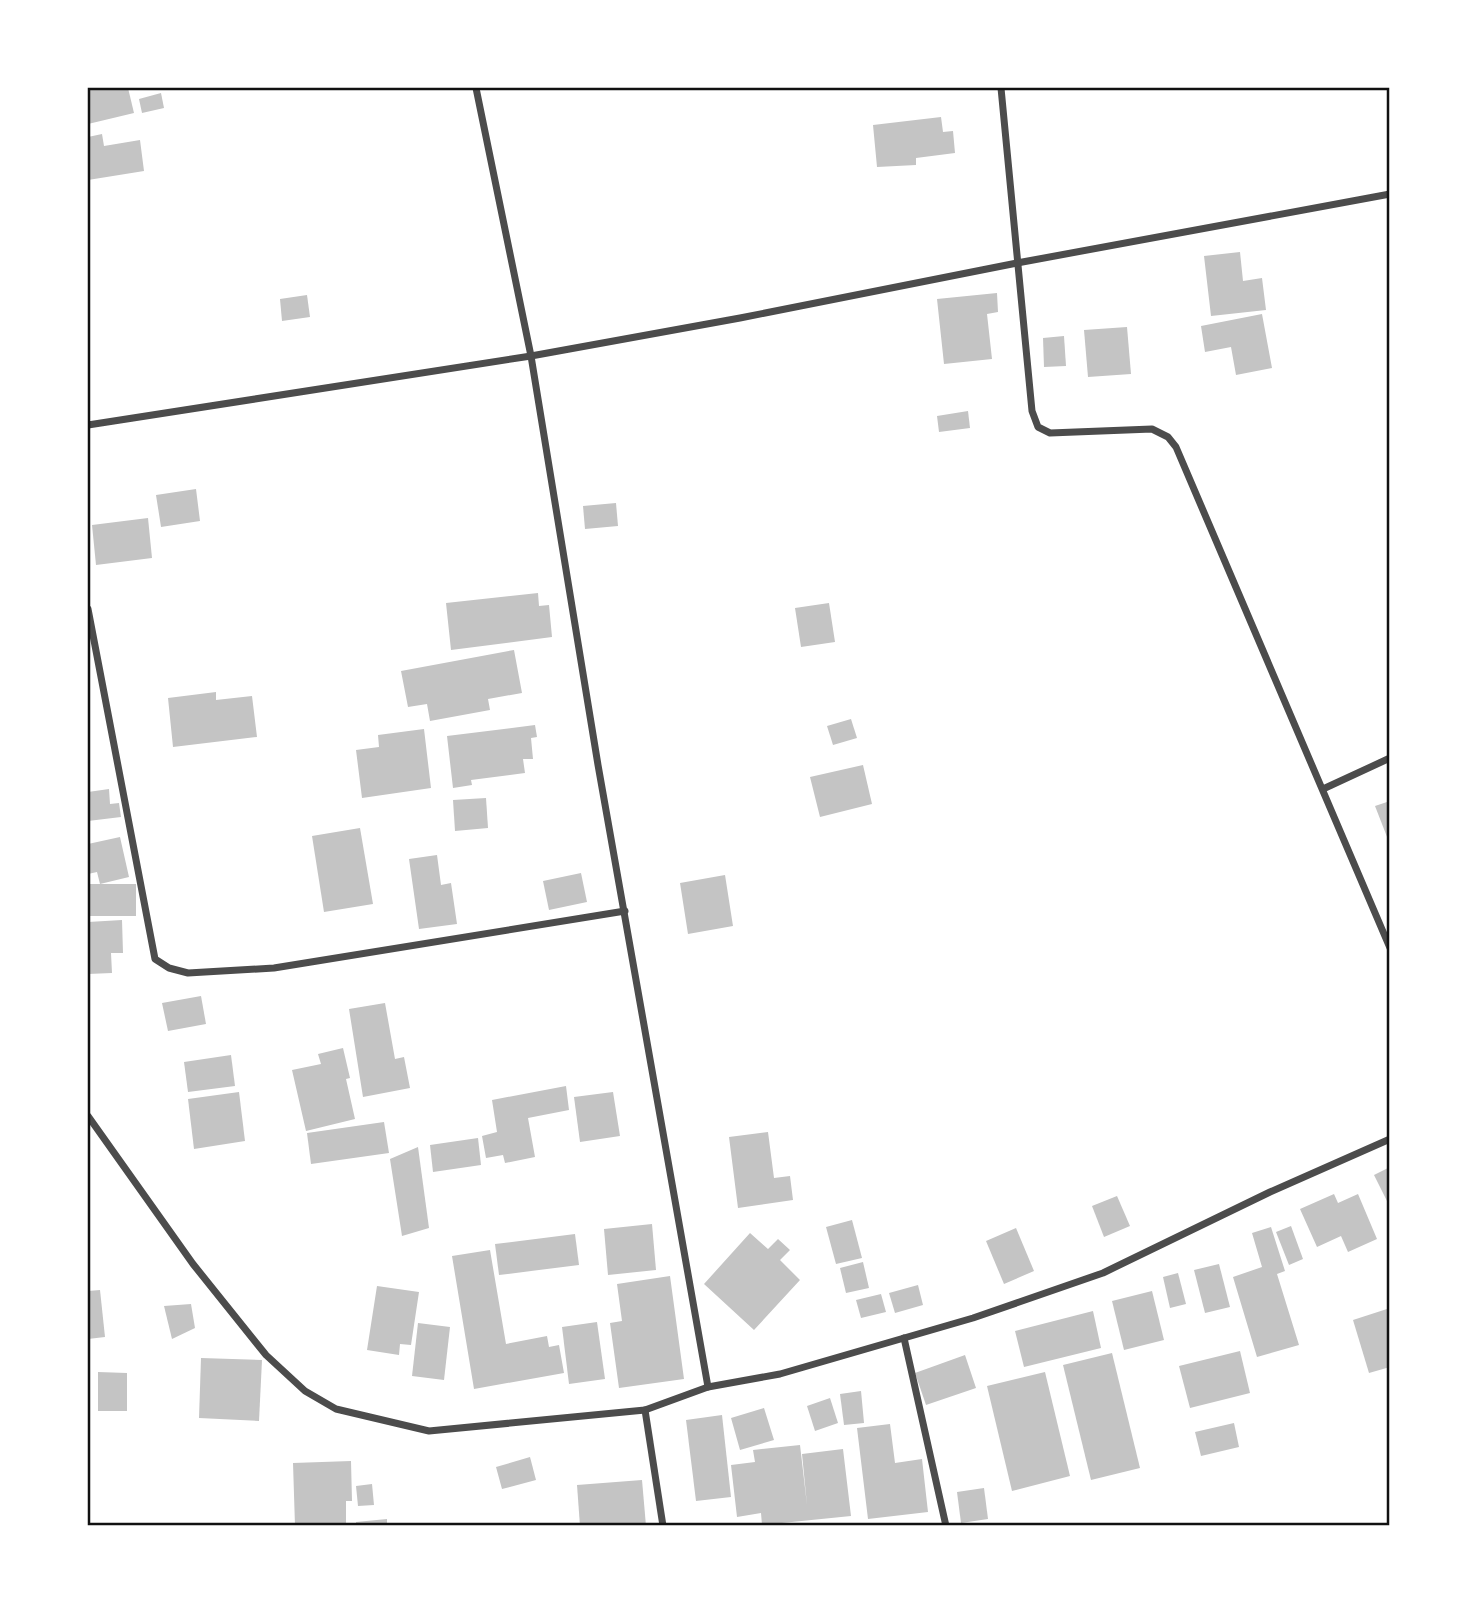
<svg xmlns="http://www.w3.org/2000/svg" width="1477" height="1613" font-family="Manrope,sans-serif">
	<rect width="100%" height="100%" fill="#fff"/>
	<g fill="#c4c4c4">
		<polygon points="88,88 128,88 134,113 88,124"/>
		<polygon points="161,93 164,108 142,113 139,99"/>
		<polygon points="941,117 943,132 953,131 955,153 916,158 916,165 877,167 873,125"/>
		<polygon points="102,134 104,146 140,140 144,171 88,180 88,137"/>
		<polygon points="1240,252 1243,281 1262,278 1266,310 1211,316 1204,256"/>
		<polygon points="997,293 998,312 987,314 992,359 944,364 937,299"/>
		<polygon points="307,295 310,317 282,321 280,299"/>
		<polygon points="1262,314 1272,368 1236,375 1231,347 1205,352 1201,326"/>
		<polygon points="1127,327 1131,374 1088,377 1084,330"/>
		<polygon points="1064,336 1066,366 1044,367 1043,338"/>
		<polygon points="968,411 970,428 939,432 937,416"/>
		<polygon points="196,489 200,521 161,527 156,495"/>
		<polygon points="616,503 618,526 585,529 583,506"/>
		<polygon points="148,518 152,558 96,565 92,525"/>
		<polygon points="538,593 539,606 549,605 552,637 451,650 446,603"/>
		<polygon points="829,603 835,642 801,647 795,608"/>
		<polygon points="514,650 522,693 488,699 490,710 430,721 427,704 408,707 401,671"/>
		<polygon points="216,692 216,700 252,696 257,737 173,747 168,698"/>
		<polygon points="851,719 857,738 833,745 827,726"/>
		<polygon points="535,725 537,737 531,738 533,759 523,759 525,773 471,780 472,785 453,788 447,736"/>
		<polygon points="424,729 431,788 362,798 356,750 379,747 378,735"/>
		<polygon points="863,765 872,804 820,817 810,777"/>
		<polygon points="109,789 110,804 119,803 121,817 88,821 88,792"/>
		<polygon points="486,798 488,828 455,831 453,800"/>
		<polygon points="1390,801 1390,842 1389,842 1375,806"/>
		<polygon points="360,828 373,904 324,912 312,836"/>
		<polygon points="120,837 129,877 100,884 97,872 88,874 88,844"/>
		<polygon points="437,855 441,885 451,883 457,924 419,929 409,859"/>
		<polygon points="581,873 587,902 549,910 543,881"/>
		<polygon points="725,875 733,926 688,934 680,883"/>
		<rect x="88" y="884" width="48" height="32"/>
		<polygon points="122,920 123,953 111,953 112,973 88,974 88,922"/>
		<polygon points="201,996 206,1024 168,1031 162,1003"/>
		<polygon points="385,1003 395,1059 404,1057 410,1088 363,1097 349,1009"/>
		<polygon points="343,1048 350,1078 346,1079 355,1119 306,1131 292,1070 321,1064 318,1054"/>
		<polygon points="231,1055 235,1086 188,1092 184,1062"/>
		<polygon points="566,1086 569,1110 528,1118 535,1157 505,1163 503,1155 486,1158 482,1136 497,1132 492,1100"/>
		<polygon points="239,1092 245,1141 194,1149 188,1099"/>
		<polygon points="613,1092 620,1136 580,1142 574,1097"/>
		<polygon points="384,1122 389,1153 311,1164 307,1133"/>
		<polygon points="768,1132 774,1178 790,1176 793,1200 738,1208 729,1137"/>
		<polygon points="478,1138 481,1165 433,1172 430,1145"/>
		<polygon points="418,1147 429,1228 402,1236 390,1159"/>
		<polygon points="1390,1167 1390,1207 1374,1175"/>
		<polygon points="1334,1194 1338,1203 1358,1194 1377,1239 1348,1252 1341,1236 1317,1247 1300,1209"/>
		<polygon points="1117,1196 1130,1226 1104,1237 1092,1206"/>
		<polygon points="852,1220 862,1258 836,1264 826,1227"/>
		<polygon points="652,1224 656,1270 608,1275 604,1229"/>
		<polygon points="1291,1226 1303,1259 1289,1265 1276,1232"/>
		<polygon points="1271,1227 1285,1271 1277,1274 1299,1345 1257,1357 1233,1277 1262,1267 1252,1233"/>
		<polygon points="1016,1228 1034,1271 1004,1284 986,1241"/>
		<polygon points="750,1233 768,1249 778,1239 790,1250 780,1260 800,1280 754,1330 704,1284"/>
		<polygon points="575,1234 579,1265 499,1275 495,1244"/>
		<polygon points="490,1250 506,1344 547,1336 549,1347 559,1345 564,1373 474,1389 452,1256"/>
		<polygon points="863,1262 869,1288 846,1293 840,1268"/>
		<polygon points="1219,1264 1230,1307 1205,1313 1194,1270"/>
		<polygon points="1178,1273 1186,1304 1170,1308 1163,1277"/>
		<polygon points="670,1276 684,1379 619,1388 610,1323 622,1321 617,1284"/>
		<polygon points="918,1285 923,1305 895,1313 889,1293"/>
		<polygon points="377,1286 419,1292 411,1345 400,1344 399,1355 367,1350"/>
		<polygon points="100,1290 105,1337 88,1339 88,1291"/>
		<polygon points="1152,1291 1164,1340 1124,1350 1112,1301"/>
		<polygon points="881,1294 886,1312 861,1318 856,1300"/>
		<polygon points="191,1304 195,1328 172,1339 164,1306"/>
		<polygon points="1390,1308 1390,1367 1369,1373 1353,1320"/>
		<polygon points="1093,1311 1101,1348 1024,1367 1015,1331"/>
		<polygon points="597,1322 605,1379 569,1384 562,1327"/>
		<polygon points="418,1323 450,1327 444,1380 412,1376"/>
		<polygon points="1240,1351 1250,1393 1190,1408 1179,1366"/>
		<polygon points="1112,1353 1140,1468 1091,1480 1063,1365"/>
		<polygon points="965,1355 976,1388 926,1405 915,1373"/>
		<polygon points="201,1358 262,1360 259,1421 199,1418"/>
		<polygon points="98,1372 127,1373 127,1411 98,1411"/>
		<polygon points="1045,1372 1070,1476 1012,1491 987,1386"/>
		<polygon points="861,1391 864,1423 844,1425 840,1394"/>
		<polygon points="830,1398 838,1423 815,1431 807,1406"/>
		<polygon points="764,1408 774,1440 740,1450 731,1418"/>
		<polygon points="722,1415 731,1497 696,1501 686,1420"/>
		<polygon points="1234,1423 1239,1447 1201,1456 1195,1432"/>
		<polygon points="890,1424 895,1463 922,1459 928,1512 868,1519 857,1428"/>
		<polygon points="800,1445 807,1505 802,1454 843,1449 851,1516 762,1525 761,1513 737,1517 731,1465 755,1462 753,1450"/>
		<polygon points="530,1457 536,1480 502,1489 496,1467"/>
		<polygon points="351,1461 352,1501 346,1501 346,1526 295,1526 293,1463"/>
		<polygon points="642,1480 646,1526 580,1526 577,1485"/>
		<polygon points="372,1484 374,1505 358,1506 356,1486"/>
		<polygon points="984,1488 988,1519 961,1523 957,1492"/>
		<polygon points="387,1519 387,1526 356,1526 356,1522"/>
	</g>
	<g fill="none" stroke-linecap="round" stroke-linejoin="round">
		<g stroke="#4c4c4c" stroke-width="7">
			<polyline points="476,88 531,356 598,765 708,1387"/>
			<polyline points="1001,88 1032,411 1038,427 1050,433 1152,429 1168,437 1176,447 1390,948"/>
			<polyline points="88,425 531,356 740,318 1017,263 1390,194"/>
			<polyline points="88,609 155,959 169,968 188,973 274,968 625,911"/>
			<polyline points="1323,789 1390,758"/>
			<polyline points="88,1116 193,1264 266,1355 305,1391 336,1409 429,1431 645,1410 708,1387 780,1374 973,1318 1103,1273 1270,1192 1390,1139"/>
			<polyline points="904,1338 946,1526"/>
			<polyline points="645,1410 663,1526"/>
		</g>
	</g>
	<rect width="1477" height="1613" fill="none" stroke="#ffffff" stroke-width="178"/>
	<rect x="89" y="89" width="1299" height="1435" fill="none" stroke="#111" stroke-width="2.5"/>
</svg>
